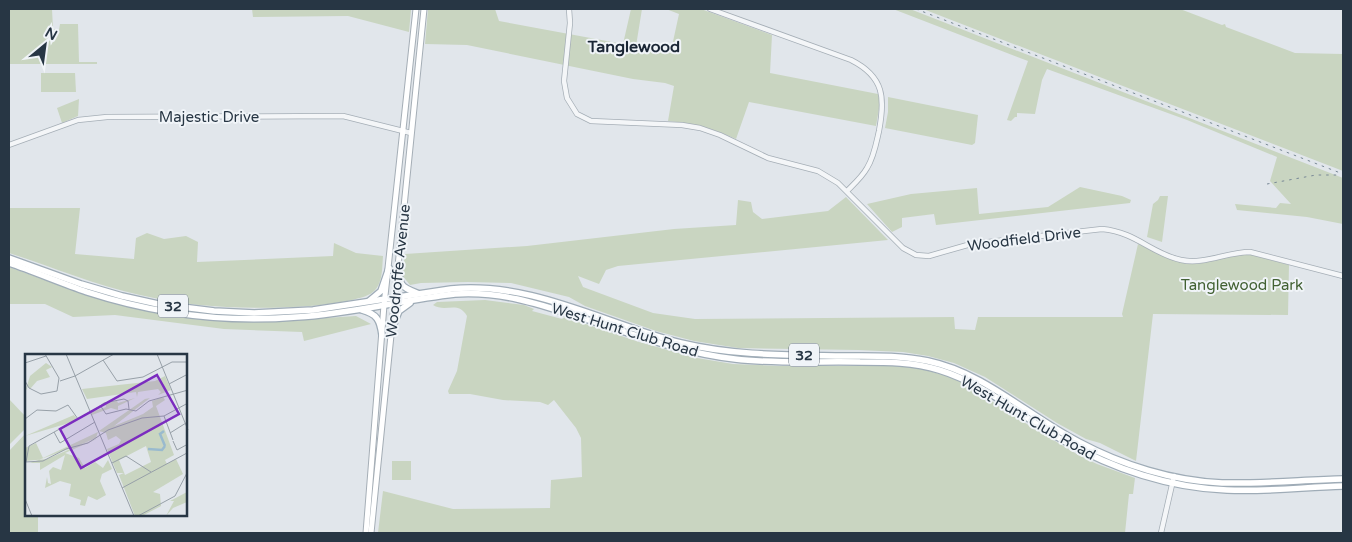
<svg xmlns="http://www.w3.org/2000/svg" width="1352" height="542" font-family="'Varela Round',sans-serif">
	<rect width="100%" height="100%" fill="#e1e6eb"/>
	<g fill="#c9d5c1">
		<polygon points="9,9 52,9 53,29 59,30 60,24 78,24 79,62 97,62 97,64 9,64"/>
		<polygon points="252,9 410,9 411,10 409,32 348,16 253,17"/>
		<path d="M428,9h67l4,12 124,23 8,-35h11l-6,37 4,3 1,-3h31l7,-32 -13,-5h35l71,26 -2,38 108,21 2,9 -4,23 -127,-24 -13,37c-22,-10 -43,-16 -68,-18l6,-35 -9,-3 -32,-4 -166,-34 -42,-1z"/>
		<polygon points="893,9 910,9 1343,178 1343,224 1307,217 1237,210 1235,204 1276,208 1280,203 1291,204 1270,181 1277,157 1187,120 1047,69 1042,80 1035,114 1017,113 1017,117 1015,117 1011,121 1007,120 1028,61"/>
		<polygon points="923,9 1180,9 1222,25 1225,24 1226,27 1295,53 1343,54 1343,171"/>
		<polygon points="41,73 75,73 76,92 41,92"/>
		<polygon points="888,97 978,115 975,143 972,145 885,128 888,112"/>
		<polygon points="79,99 78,116 62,123 57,108"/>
		<polygon points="1080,187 1122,196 1131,200 1130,203 936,225 934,214 902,218 902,227 892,232 867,204 911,194 977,188 979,214 1048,207"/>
		<polygon points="1160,196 1168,196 1162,242 1147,237 1153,204 1158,200"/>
		<polygon points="846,197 888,240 618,266 606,270 599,284 578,276 583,287 653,313 695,319 954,317 955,329 975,330 978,317 1123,317 1122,314 1138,244 1182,263 1197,264 1238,255 1254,255 1289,265 1288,315 1153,314 1136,461 1100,443 1086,439 1057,423 985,377 954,363 928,356 903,352 858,350 738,348 694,341 656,331 585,306 569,297 511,283 468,282 421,283 410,285 402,275 405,254 527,246 674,229 736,225 738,200 751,202 753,212 762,219 828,211"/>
		<path d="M9,208h71l-5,46 59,5 2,-21 11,-5 17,6 22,-3 12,6 -1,20 136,-6 1,-13 22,10 27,3c-1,12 0,28 -10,36 -8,8 -50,13 -63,14 -56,4 -115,2 -170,-11 -45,-10 -88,-28 -131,-42z"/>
		<polygon points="9,267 75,291 125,306 193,319 263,322 356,316 371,324 304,341 302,332 224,329 115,315 73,317 45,304 9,304"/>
		<path d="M485,300l39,5 10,4 -2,2 30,8 3,-2 74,25 58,16 36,6 47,2h120l22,3 25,7 26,11 32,24 75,45 17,8 38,14 -2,16h-4l-4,39h-747l5,-42 70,18 97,-1 1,-28 31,-3 -1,-39 -5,-10 -22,-28 -6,5 -8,-3 -37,-2 -33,-6h-21l-1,-3 9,-20 10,-55c-9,-16 -21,-3 -34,-11l4,-3z"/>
		<polygon points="568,309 659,338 709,351 748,356 904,359 936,365 964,375 1123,464 1110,461 1075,445 961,376 885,360 770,359 728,356 681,347 567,311"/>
		<polygon points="9,399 26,417 26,428 9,445"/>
		<polygon points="26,433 26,516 38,516 38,533 9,533 9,451"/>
		<rect x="392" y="461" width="19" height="19"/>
	</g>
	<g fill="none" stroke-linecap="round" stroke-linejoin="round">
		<g stroke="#a5aeb6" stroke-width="6">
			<g id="tertiary">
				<path d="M569,9l1,14 -6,58 3,17 10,16 14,7 91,4 18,3 20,7 48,23 50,13 20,12 65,65 13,7 13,1 42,-12 131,-15c34,3 50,25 79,31 24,5 45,-8 69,-8l93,24"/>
				<path d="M710,9l141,51c34,17 34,39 28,71 -3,13 -5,26 -12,37 -5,9 -13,16 -20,23"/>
				<polyline points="9,145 78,120 107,117 343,116 411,133"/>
				<polyline points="1161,533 1174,476"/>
			</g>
		</g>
		<g stroke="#a5aeb6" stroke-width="7">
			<g id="secondary">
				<polyline points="366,533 384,305 416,9"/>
				<polyline points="371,533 424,9"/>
			</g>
		</g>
		<g stroke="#9facb7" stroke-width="8">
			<g id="primary">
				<path d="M9,258l72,26 41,12 36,8 56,7 40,2 59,-3 138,-21c81,-8 154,35 230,54 54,13 108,12 163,13 28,0 56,-1 84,5 57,12 100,55 151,81 43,23 94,39 143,41 40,1 81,-3 121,-4"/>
				<path d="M9,263c26,9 52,20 78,29 68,22 139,31 210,25 53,-3 105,-17 158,-23 47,-3 84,10 127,24 50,16 100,35 153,41 41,5 84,2 125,3 27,0 53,0 79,8 46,14 83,47 125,71 49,28 106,47 163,49 39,2 78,-3 116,-4"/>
				<path d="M399,267c0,17 1,20 18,26"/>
				<polyline points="369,301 381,291 389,268"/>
				<path d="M362,310c15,4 18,10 20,25"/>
				<polyline points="391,331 399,311 410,303"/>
			</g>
		</g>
		<use href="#tertiary" stroke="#f4f6f8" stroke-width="4.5"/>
		<use href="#secondary" stroke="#fff" stroke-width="5"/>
		<use href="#primary" stroke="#fff" stroke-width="5.5"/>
		<g stroke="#788896" stroke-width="1" stroke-dasharray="2.5 5" stroke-linecap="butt">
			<polyline points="916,9 1343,174"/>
			<polyline points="1267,184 1316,175 1338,175"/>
		</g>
	</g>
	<g text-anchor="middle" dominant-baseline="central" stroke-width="4" stroke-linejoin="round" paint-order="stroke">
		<g fill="#f0f4f8" stroke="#636f7a" stroke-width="1">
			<rect x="158" y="294.5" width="30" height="23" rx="4"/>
			<rect x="789" y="343.5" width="30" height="23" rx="4"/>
		</g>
		<g font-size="14" font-weight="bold" fill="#273644">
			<text x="173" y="306">32</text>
			<text x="804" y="355">32</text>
		</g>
		<g font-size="15" fill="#273644" stroke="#f0f4f8">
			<text x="209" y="117">Majestic Drive</text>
			<text transform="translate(1024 239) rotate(-7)">Woodfield Drive</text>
			<text transform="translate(398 271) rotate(-84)">Woodroffe Avenue</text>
			<text transform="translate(625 330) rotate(17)">West Hunt Club Road</text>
			<text transform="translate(1028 418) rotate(30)">West Hunt Club Road</text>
		</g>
		<g font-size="15" fill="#426133" stroke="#f0f4f8">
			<text x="1242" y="285">Tanglewood Park</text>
		</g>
		<g font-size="16" font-weight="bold" fill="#1a2635" stroke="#f0f4f8">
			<text x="634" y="47">Tanglewood</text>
		</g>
	</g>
	<g transform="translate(25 354)">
		<rect width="162" height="162" fill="#e1e6eb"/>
		<path d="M21,9l6,4 -6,3 4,7 -13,4 -7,8 -2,-3 -3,6 5,-16zM140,22l6,14 -13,5 3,-3 -3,-3 -20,3 -1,5 -1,-5 -49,7 -5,-10 73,-8zM138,43l2,3 -9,6 18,49 -9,5 2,4 9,-5 7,15 -30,18 7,2 1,12 -19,10h-7l-16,-41 5,-2h-7l-10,-24 12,-5 2,-4 -5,-4 -8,4 -2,-7 -7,-2 46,-32 5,-1 -36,28 29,-12 10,-7 -1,-6zM121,92l5,16 -26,13 -6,-15zM110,44l-17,8v4l-7,-2 -19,7 -1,-3 15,-5 -1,-4 12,-2 1,2zM49,61l3,4 -8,4 -44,13zM73,78l-2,6 -49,21 -22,2v-13l11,-5 7,15zM74,84l-34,15 14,5 6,10 10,-6 8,6 5,-8 4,9 -10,5 -2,7 6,14 -9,5 -9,-4 -3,10 -5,-1 1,-5 -12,-4 2,-12 -11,-3 -15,7 2,-11 1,6 3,1 -2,-13 4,-4 8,3 4,-15 -25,15v-7h-10zM162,138v10l-14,6 -7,8 8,-15h-4z" fill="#c9d5c1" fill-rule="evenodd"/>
		<path fill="none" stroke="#99bace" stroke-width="2.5" d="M139,77l-4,3 5,12M123,95l14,1 3,-4"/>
		<path fill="none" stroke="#97a0a8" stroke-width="1" d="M41,0l68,162M132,0l31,76M78,6l14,21 26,-4 29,-15h16M0,9l21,-7M50,22l39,-22M0,27l4,7 12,6 16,-3 2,-13 -14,-24M35,27l15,-5M144,30l19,-10M75,51l6,9 20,-5 10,2 13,-10 39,-11M67,58l12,-9 20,-4 4,2 1,8M139,62l9,24M0,65l12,-9 19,1 12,-6 10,14M29,78l6,11 35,-21M145,79l16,-10M148,87l4,9 11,-6M0,108l18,-1 23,-12 22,-6 20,-13 34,-12 22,-2 24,-13M1,108l3,-16 63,-35M87,109l14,-7 25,16M97,134l65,-35M0,145l7,17M113,162l37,-20 12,-23v-21"/>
		<path fill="#7b2cbf" fill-opacity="0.15" stroke="#7b2cbf" stroke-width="2.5" d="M132,21l22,39 -98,54 -21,-39z"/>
		<rect width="162" height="162" fill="none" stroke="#273644" stroke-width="2.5"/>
	</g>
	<rect width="1352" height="542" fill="none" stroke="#273644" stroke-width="20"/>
	<g transform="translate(45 45) rotate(29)" stroke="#f0f4f8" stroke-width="4" paint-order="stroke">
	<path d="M0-4L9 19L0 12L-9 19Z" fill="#273644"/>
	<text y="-8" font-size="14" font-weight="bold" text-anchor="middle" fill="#273644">N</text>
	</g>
</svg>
